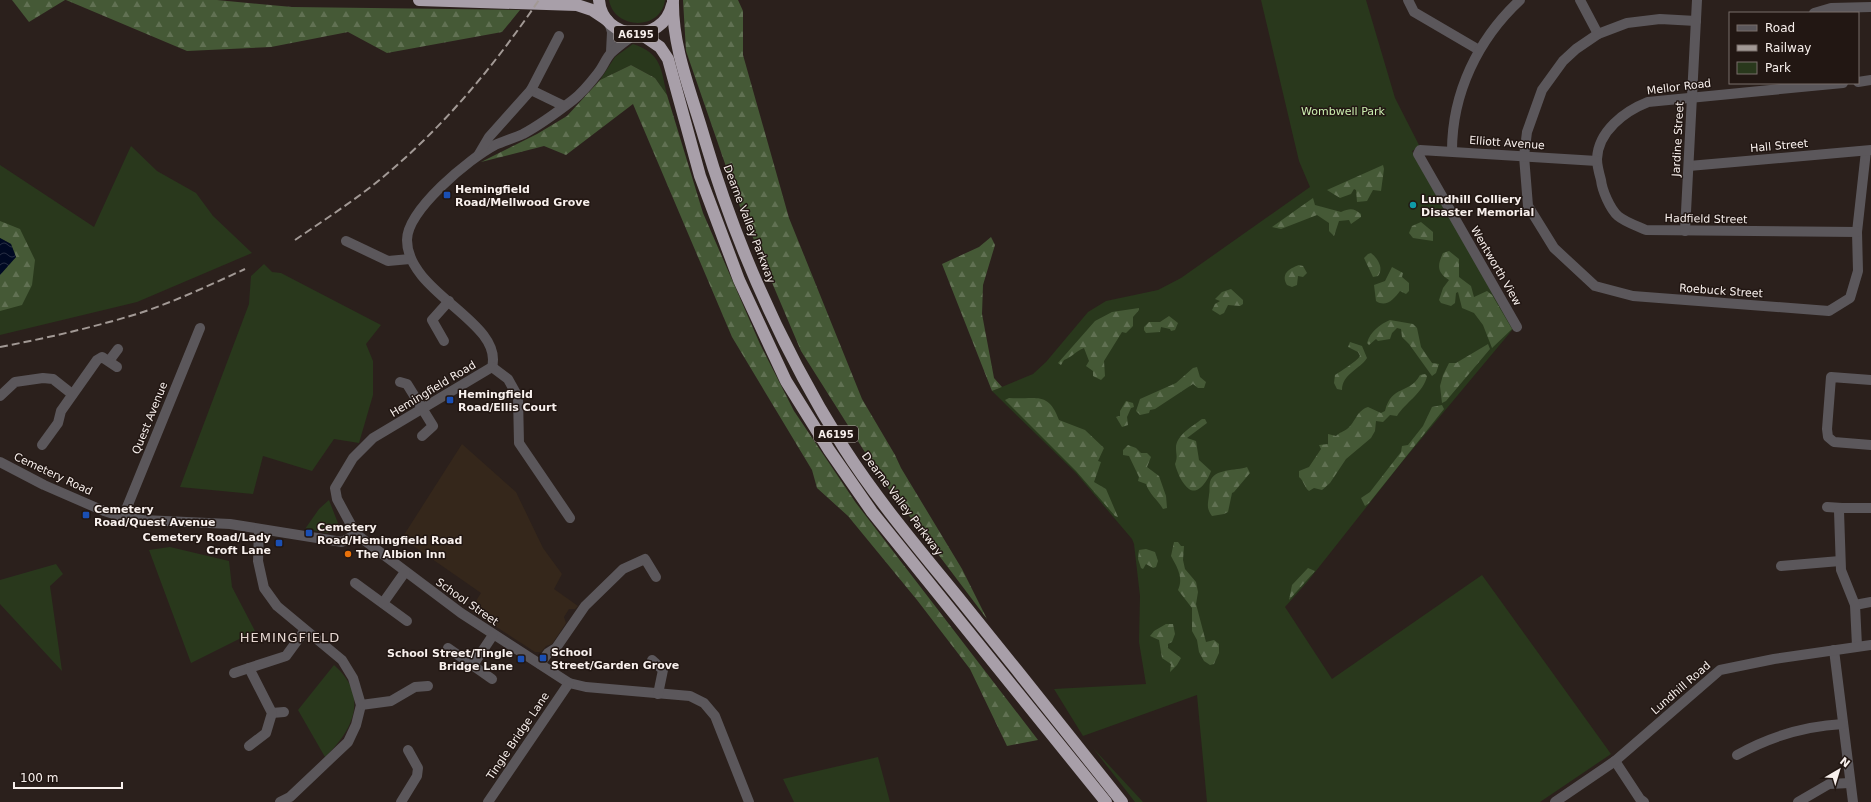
<svg xmlns="http://www.w3.org/2000/svg" width="1871" height="802" font-family="'DejaVu Sans',sans-serif">
	<defs>
		<pattern id="forest-firs" width="22" height="20" patternUnits="userSpaceOnUse"><rect width="22" height="20" fill="#455936"/><path d="M5 1l3.5 6h-7zM16 11l3.5 6h-7z" fill="#617153"/></pattern>
		<pattern id="water-waves" width="16" height="10" patternUnits="userSpaceOnUse"><rect width="16" height="10" fill="#000923"/><path d="M0 5q4-4 8 0t8 0" fill="none" stroke="#262d43"/></pattern>
	</defs>
	<rect width="100%" height="100%" fill="#2b201c"/>
	<polygon fill="#35271b" points="462,444 516,492 543,548 562,574 554,589 578,606 575,609 569,609 564,617 566,623 552,644 546,646 541,652 535,652 470,610 481,593 402,538"/>
	<g fill="#29381c">
		<path d="M609,0h56c-4,31 -51,30 -56,0z"/>
		<polygon points="1261,0 1366,0 1395,98 1420,147 1412,151 1513,329 1402,462 1308,581 1285,607 1332,679 1482,575 1611,754 1540,802 1207,802 1197,695 1083,736 1054,689 1146,684 1139,642 1140,596 1134,544 1132,539 1076,473 992,391 1033,374 1046,362 1088,312 1106,301 1158,290 1181,278 1310,187 1299,161"/>
		<path d="M633,44c28,9 28,24 34,51l-12,-17 -24,-13 -31,15 15,-23z"/>
		<polygon points="131,146 157,171 196,193 213,216 252,253 137,302 0,335 0,165 94,227"/>
		<polygon points="264,264 272,272 281,273 381,325 366,344 373,361 373,395 359,443 334,439 312,471 263,456 253,494 180,487 249,304 251,276"/>
		<polygon points="329,500 341,531 330,530 328,533 305,529 319,509"/>
		<polygon points="170,547 229,561 232,587 255,631 191,663 149,550"/>
		<polygon points="56,564 63,574 50,586 62,671 0,604 0,580"/>
		<path d="M334,665c35,31 20,64 -9,92l-27,-47z"/>
		<polygon points="1093,748 1143,802 1135,802"/>
		<polygon points="878,757 890,802 794,802 783,779"/>
	</g>
	<g fill="url(#forest-firs)">
		<polygon points="12,0 65,0 29,22"/>
		<polygon points="66,0 217,0 292,7 520,10 502,32 387,53 348,32 271,47 187,51"/>
		<polygon points="683,0 738,0 743,11 743,55 789,218 862,399 895,455 901,468 962,569 987,619 885,484 801,351 740,207 686,51"/>
		<polygon points="631,65 655,78 667,95 703,213 760,344 794,411 856,503 1038,740 1007,746 970,669 917,600 848,516 817,488 812,470 732,337 633,104 566,155 544,146 481,162 537,134 567,116 600,80"/>
		<polygon points="1383,165 1384,169 1381,191 1373,190 1367,201 1357,202 1356,190 1354,189 1351,194 1340,198 1327,190"/>
		<path d="M1313,198l2,7 26,7c9,-4 13,-4 20,2v3l-10,7 -2,-4 -10,1 -5,15 -5,-5v-8l-12,-8 -36,14 -9,-2z"/>
		<polygon points="0,221 20,229 35,260 32,285 22,305 0,311 0,275 16,257 11,244 0,238"/>
		<polygon points="1421,222 1433,232 1433,241 1413,238 1409,233 1412,226"/>
		<polygon points="991,237 995,245 983,285 982,314 994,378 1002,387 992,391 942,264 979,247"/>
		<path d="M1449,251l10,8v18l12,9 3,11 13,-6 5,4 20,34 -20,19 -9,-23 -9,-12 -12,-5 -4,-16 -2,1 -1,10 -4,3 -10,-3 -2,-3 4,-12 6,-8c-12,-8 -12,-14 -6,-27z"/>
		<path d="M1371,253c7,6 13,15 7,23l-5,1 -9,-19 4,-4z"/>
		<path d="M1299,265l4,1 4,7 -4,4 -5,-1 -1,9 -5,2 -5,-2c-6,-11 1,-16 12,-20z"/>
		<path d="M1392,267l11,6 -1,4 7,6v8l-3,3 -6,-3c-6,8 -14,17 -24,10l-2,-16 11,-4z"/>
		<polygon points="1231,289 1243,300 1243,304 1240,306 1228,305 1224,313 1220,315 1212,310 1215,304 1220,301 1215,299 1222,292"/>
		<path d="M1139,308v2l-6,7v9l-7,7 -4,-1 -18,29 1,15 -4,4 -8,-4v-5l-7,-5 3,-5 -5,-13c-8,3 -12,9 -20,12l-3,5 -3,-2 37,-42 17,-9z"/>
		<polygon points="1169,316 1178,323 1175,330 1171,331 1170,329 1161,327 1160,332 1146,333 1144,330 1144,327 1149,322 1160,322"/>
		<path d="M1390,320l23,4 4,4 4,19 11,16 7,1 -3,9 -4,3 -23,-32 -7,-7 -1,-8 -4,-1 -5,5 -2,6 -12,2 -2,-2 -7,6 -2,-2c3,-11 13,-19 23,-23z"/>
		<path d="M1350,342l12,4 5,12c-7,11 -25,16 -25,32l-5,-1 -3,-6 1,-8c6,-4 21,-13 25,-19l-2,-4 -10,-5z"/>
		<polygon points="1488,344 1490,349 1446,401 1442,403 1440,386 1443,375 1449,363 1456,363"/>
		<polygon points="1197,367 1200,377 1206,382 1204,388 1198,388 1193,384 1155,409 1150,410 1149,413 1140,415 1136,411 1140,399 1176,383 1193,368"/>
		<path d="M1425,374l2,2c-3,16 -22,27 -30,40l-7,-1 -7,7 -7,-1 -1,10 -4,7 -25,21 -16,24 -8,7 -8,-2 -5,3c-5,-4 -5,-10 -10,-14v-6l10,-4 12,-18 -2,-4 9,-1v-10l8,2c4,-4 7,-4 11,-7 9,-7 9,-18 21,-22l13,6 4,-2c7,-27 24,-16 35,-36z"/>
		<path d="M1009,398c26,2 39,-8 50,22l26,10 19,18 -6,13 3,1 -7,20 12,7 12,28 -3,-1 -39,-45 -71,-71z"/>
		<polygon points="1126,401 1133,403 1134,407 1131,408 1127,417 1128,425 1122,427 1116,417 1120,416 1120,411"/>
		<polygon points="1442,405 1444,409 1369,503 1365,506 1361,498 1370,492 1401,452 1402,446 1408,445 1423,426 1432,407"/>
		<path d="M1202,419h3l2,4 -20,15 9,3 3,19 12,11c-2,7 -12,25 -22,18 -7,-5 -12,-17 -14,-25 3,-7 1,-9 1,-16 0,-13 17,-22 26,-29z"/>
		<path d="M1128,445l8,3 5,5h6l4,4 -4,10 12,9 7,20 1,12 -4,1c-5,-9 -14,-15 -17,-25l-8,-3 1,-4 -10,-21 -6,-1v-5z"/>
		<path d="M1247,467l3,6 -16,19 -2,1 -4,19 -4,2 -12,2c-6,-8 -4,-12 -3,-21 1,-4 0,-9 1,-13 4,-14 26,-11 37,-15z"/>
		<path d="M1174,542h4l3,4h3l-1,14 2,9 11,13 2,10 -2,12 10,38 8,-2 5,4v9l-5,11 -4,1 -6,-4 -5,-9 -2,-12 -5,-9v-23l-14,-18c6,-12 -1,-23 -7,-34z"/>
		<polygon points="1146,549 1155,552 1158,561 1156,567 1153,568 1146,564 1143,569 1141,568 1138,559 1139,550"/>
		<polygon points="1308,568 1315,571 1289,600 1292,585"/>
		<polygon points="1166,624 1173,624 1175,634 1172,642 1168,644 1168,648 1181,658 1177,665 1170,672 1171,664 1162,658 1159,640 1150,636 1154,631"/>
	</g>
	<polygon fill="url(#water-waves)" points="0,238 11,244 16,257 0,275"/>
	<g fill="none" stroke-linecap="round" stroke-linejoin="round">
		<g stroke="#5b575b" stroke-width="10">
			<polyline points="1408,0 1414,12 1479,50"/>
			<polyline points="1580,0 1598,34"/>
			<polyline points="1814,13 1831,8 1871,7"/>
			<polyline points="1696,21 1660,19 1627,23 1598,34 1576,49 1563,61 1542,90 1527,132 1524,156 1528,206 1554,248 1595,286 1633,296 1829,311 1850,298 1858,271 1857,232 1866,151"/>
			<polyline points="609,22 612,32 611,52"/>
			<path d="M635,34c-8,6 -17,12 -24,19 -5,5 -8,14 -13,20 -7,9 -16,20 -25,27 -13,10 -35,26 -50,34 -9,4 -19,7 -28,11 -25,13 -88,65 -88,95 0,53 97,82 85,127l-119,71 -20,20 -18,30 2,11 19,35 105,79 108,70 17,4 104,9 14,7 11,13 34,86"/>
			<polyline points="1858,82 1871,80"/>
			<path d="M1843,83l-195,19c-23,9 -50,29 -51,57 0,7 2,14 4,21 1,10 9,29 17,36 7,6 19,10 28,14l211,2"/>
			<polyline points="531,90 564,106"/>
			<path d="M1452,151c0,-58 26,-112 68,-151"/>
			<polyline points="479,154 489,137 531,90 559,36"/>
			<polyline points="1689,166 1871,150"/>
			<polyline points="1685,231 1697,0"/>
			<polyline points="346,241 388,261 410,259"/>
			<polyline points="1517,327 1418,154 1420,150 1597,161"/>
			<polyline points="444,341 432,320 449,301"/>
			<polyline points="109,361 118,349"/>
			<polyline points="492,367 508,379 518,397 519,443 570,518"/>
			<polyline points="1871,380 1831,377 1827,429 1828,437 1834,442 1871,445"/>
			<polyline points="400,382 407,384 433,426 422,436"/>
			<polyline points="0,396 15,382 43,378 53,379 72,394"/>
			<polyline points="42,445 58,423 61,411 97,360 102,357 117,367"/>
			<polyline points="0,462 44,485 104,511 123,517 143,520 230,524 342,542 356,534"/>
			<polyline points="1827,507 1842,508"/>
			<polyline points="123,517 200,328"/>
			<polyline points="259,529 258,561 264,588 277,606 342,660 353,678 361,705 356,725 348,742 290,797 280,802"/>
			<polyline points="1781,566 1840,561"/>
			<polyline points="355,583 407,621"/>
			<polyline points="383,603 405,572"/>
			<polyline points="1855,605 1871,602"/>
			<polyline points="1857,646 1855,605 1841,570 1839,511 1842,508 1871,508"/>
			<polyline points="448,648 492,679"/>
			<polyline points="1834,650 1853,802"/>
			<polyline points="652,660 663,670 658,694"/>
			<polyline points="540,664 548,653 556,648 585,606 623,569 645,559 656,577"/>
			<polyline points="473,665 493,635"/>
			<polyline points="234,673 249,668"/>
			<polyline points="361,705 391,701 415,687 428,686"/>
			<polyline points="272,713 284,712"/>
			<polyline points="249,746 266,733 272,713 249,668 286,656 305,630"/>
			<path d="M1737,755c34,-19 67,-29 106,-31"/>
			<polyline points="1615,761 1640,799 1644,802"/>
			<polyline points="401,802 417,776 418,768 408,750"/>
			<polyline points="488,802 569,683"/>
			<polyline points="1555,802 1615,761 1720,670 1774,659 1871,645"/>
			<polyline points="1798,802 1829,784 1850,783"/>
		</g>
		<g stroke="#a89fa9" stroke-width="12">
			<polyline points="419,0 577,5 592,10 607,20"/>
			<path d="M599,0c3,41 64,45 73,5"/>
			<path d="M673,0c-1,47 18,92 31,137 32,109 80,215 140,311 34,53 75,101 114,149 55,68 110,137 164,205"/>
			<polyline points="641,34 660,47 668,59 700,176 739,280 786,381 829,450 872,512 1106,802"/>
		</g>
		<g stroke="#a29995" stroke-width="2" stroke-dasharray="8 4" stroke-linecap="butt">
			<path d="M295,240c32,-22 65,-43 94,-68 59,-50 107,-109 150,-172"/>
			<path d="M0,347c47,-9 95,-20 140,-34 36,-12 70,-28 105,-44"/>
		</g>
	</g>
	<g fill="#1a4fb4" stroke="#221713" stroke-width="1.5">
		<rect x="443" y="191" width="8" height="8" rx="2"/>
		<rect x="446" y="396" width="8" height="8" rx="2"/>
		<rect x="82" y="511" width="8" height="8" rx="2"/>
		<rect x="305" y="529" width="8" height="8" rx="2"/>
		<rect x="275" y="539" width="8" height="8" rx="2"/>
		<rect x="539" y="654" width="8" height="8" rx="2"/>
		<rect x="517" y="655" width="8" height="8" rx="2"/>
	</g>
	<circle fill="#0f9aa8" stroke="#221713" stroke-width="1.5" cx="1413" cy="205" r="4"/>
	<circle fill="#e8710a" stroke="#221713" stroke-width="1.5" cx="348" cy="554" r="4"/>
	<g text-anchor="middle" dominant-baseline="central" stroke-width="3" stroke-linejoin="round" paint-order="stroke">
		<g fill="#221713" stroke="#b8afac" stroke-width="1">
			<rect x="614" y="26" width="44" height="16" rx="3"/>
			<rect x="814" y="426" width="44" height="16" rx="3"/>
		</g>
		<g font-size="10" font-weight="bold" fill="#f8f0ed">
			<text x="636" y="34">A6195</text>
			<text x="836" y="434">A6195</text>
		</g>
		<g font-size="11" fill="#f8f0ed" stroke="#221713">
			<text transform="translate(1679 87) rotate(-7)">Mellor Road</text>
			<text transform="translate(1678 139) rotate(-87)">Jardine Street</text>
			<text transform="translate(1507 143) rotate(4)">Elliott Avenue</text>
			<text transform="translate(1779 146) rotate(-5)">Hall Street</text>
			<text transform="translate(1706 219) rotate(1)">Hadfield Street</text>
			<text transform="translate(749 224) rotate(69)">Dearne Valley Parkway</text>
			<text transform="translate(1496 266) rotate(60)">Wentworth View</text>
			<text transform="translate(1721 291) rotate(4)">Roebuck Street</text>
			<text transform="translate(433 389) rotate(-31)">Hemingfield Road</text>
			<text transform="translate(150 418) rotate(-68)">Quest Avenue</text>
			<text transform="translate(53 474) rotate(25)">Cemetery Road</text>
			<text transform="translate(902 504) rotate(53)">Dearne Valley Parkway</text>
			<text transform="translate(467 602) rotate(35)">School Street</text>
			<text transform="translate(1681 688) rotate(-41)">Lundhill Road</text>
			<text transform="translate(518 736) rotate(-56)">Tingle Bridge Lane</text>
		</g>
		<g font-size="11" fill="#cbefb0" stroke="#221713">
			<text x="1343" y="111">Wombwell Park</text>
		</g>
		<g font-size="11" font-weight="bold" fill="#f8f0ed" stroke="#221713" text-anchor="start">
			<text x="455" y="189">Hemingfield<tspan x="455" dy="13">Road/Mellwood Grove</tspan></text>
			<text x="1421" y="199">Lundhill Colliery<tspan x="1421" dy="13">Disaster Memorial</tspan></text>
			<text x="458" y="394">Hemingfield<tspan x="458" dy="13">Road/Ellis Court</tspan></text>
			<text x="94" y="509">Cemetery<tspan x="94" dy="13">Road/Quest Avenue</tspan></text>
			<text x="317" y="527">Cemetery<tspan x="317" dy="13">Road/Hemingfield Road</tspan></text>
			<text x="271" y="537" text-anchor="end">Cemetery Road/Lady<tspan x="271" dy="13">Croft Lane</tspan></text>
			<text x="356" y="554">The Albion Inn</text>
			<text x="551" y="652">School<tspan x="551" dy="13">Street/Garden Grove</tspan></text>
			<text x="513" y="653" text-anchor="end">School Street/Tingle<tspan x="513" dy="13">Bridge Lane</tspan></text>
		</g>
		<g font-size="13" letter-spacing="1" fill="#e5d6d0" stroke="#221713">
			<text x="290" y="637">HEMINGFIELD</text>
		</g>
	</g>
	<rect x="1729" y="12" width="130" height="72" fill="#221713" stroke="#786e6a"/>
	<rect x="1737" y="25" width="20" height="6" fill="#5b575b" stroke="#786e6a"/>
	<text x="1765" y="32" font-size="12" fill="#f8f0ed">Road</text>
	<rect x="1737" y="45" width="20" height="6" fill="#a29995" stroke="#786e6a"/>
	<text x="1765" y="52" font-size="12" fill="#f8f0ed">Railway</text>
	<rect x="1737" y="62" width="20" height="12" fill="#29381c" stroke="#786e6a"/>
	<text x="1765" y="72" font-size="12" fill="#f8f0ed">Park</text>
	<g transform="translate(1839 770) rotate(38)" stroke="#221713" stroke-width="3" paint-order="stroke">
	<path d="M0-3L7 15L0 10L-7 15Z" fill="#f8f0ed"/>
	<text y="-6" font-size="11" font-weight="bold" text-anchor="middle" fill="#f8f0ed">N</text>
	</g>
	<path d="M14 782v6h108v-6" fill="none" stroke="#f8f0ed" stroke-width="2"/>
	<text x="20" y="782" font-size="12" fill="#f8f0ed" stroke="#221713" stroke-width="3" paint-order="stroke">100 m</text>
</svg>
